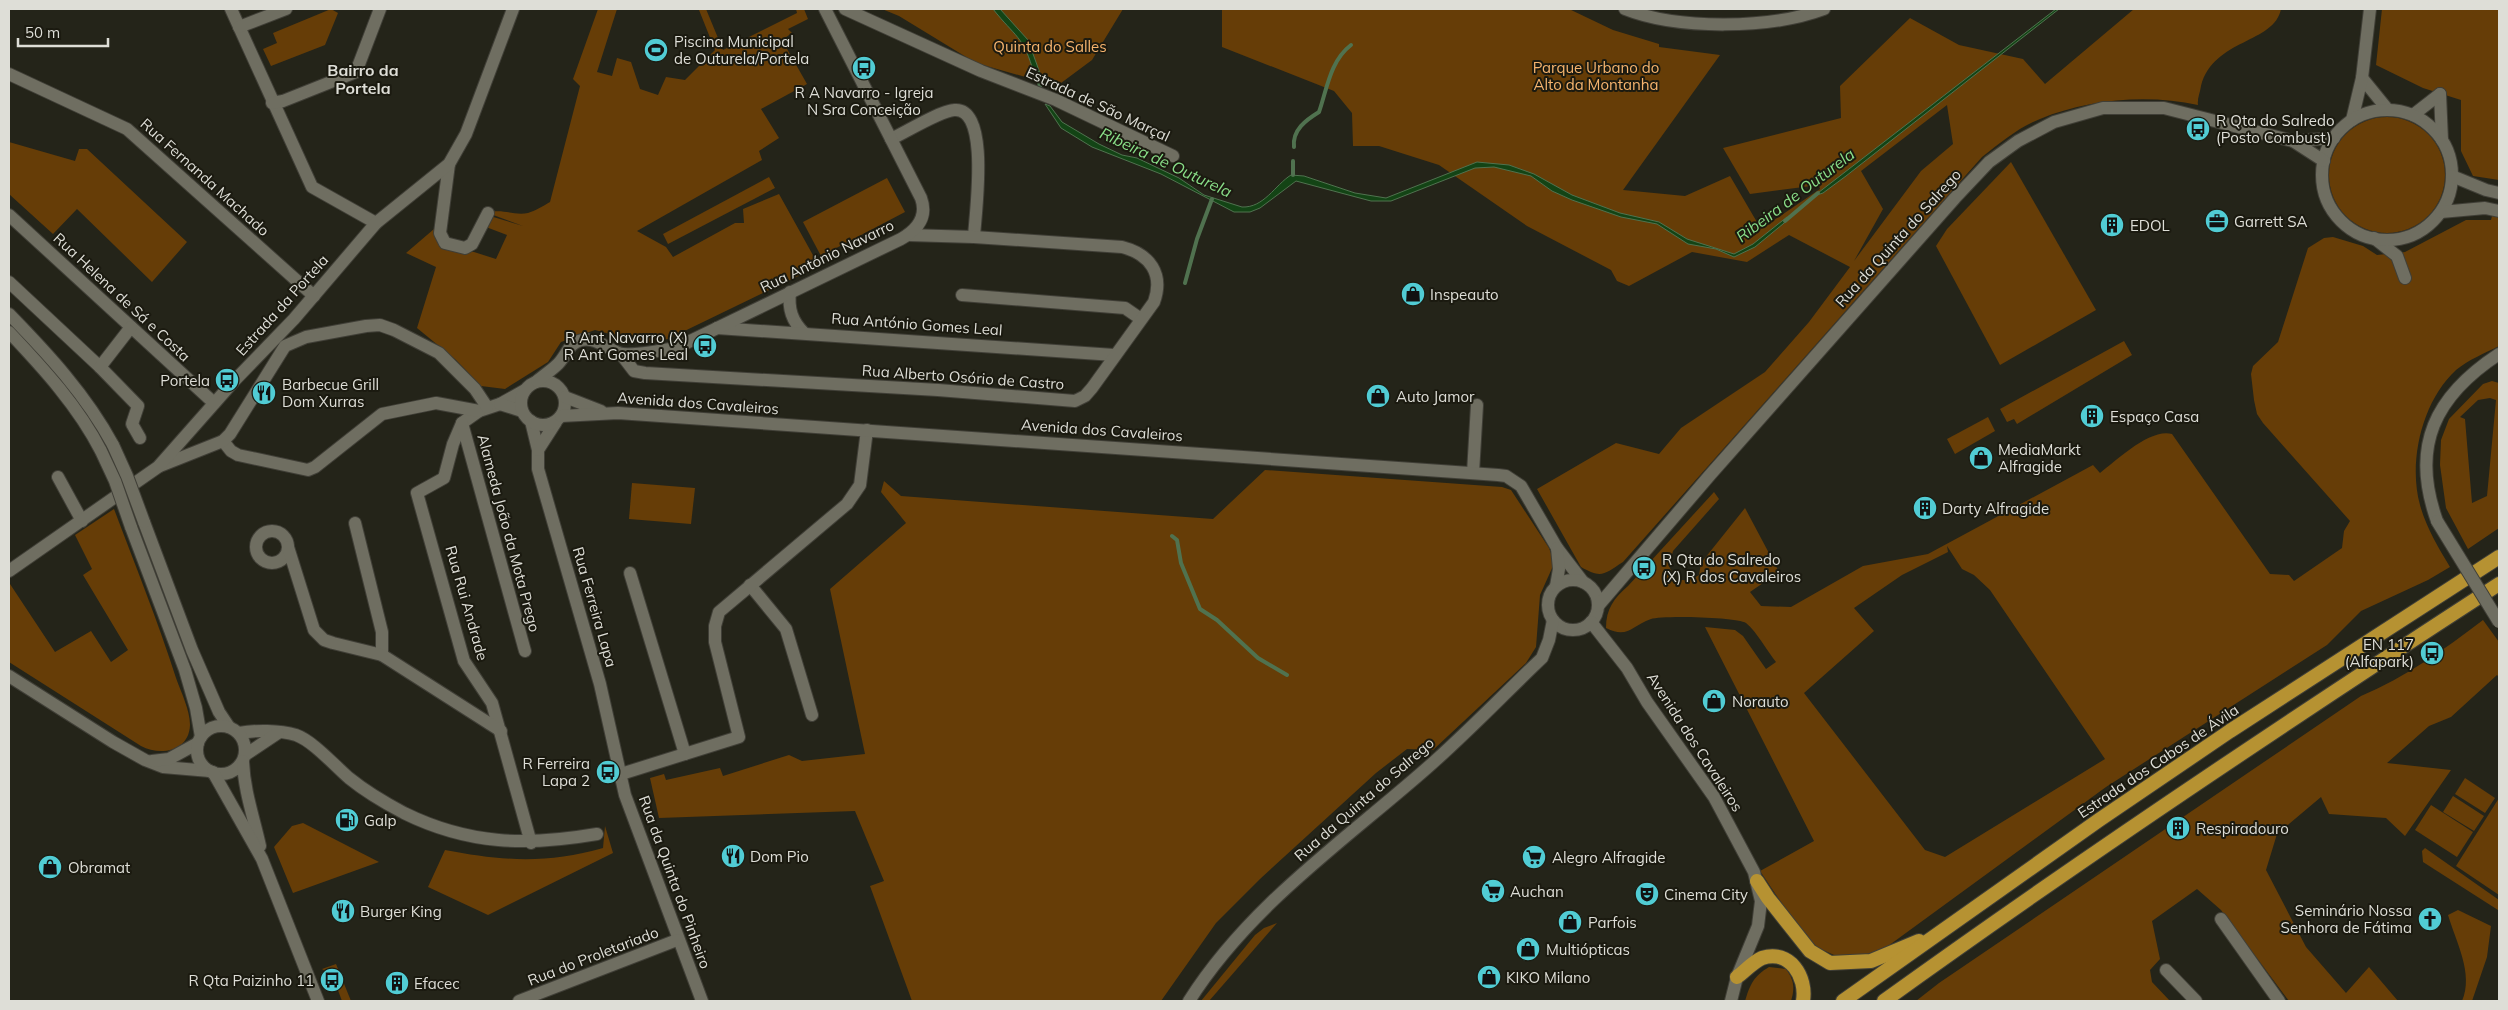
<svg xmlns="http://www.w3.org/2000/svg" width="2508" height="1010" font-family="Mulish,sans-serif">
	<rect width="100%" height="100%" fill="#242419"/>
	<g fill="#663d07" fill-rule="evenodd">
		<polygon points="331,9 338,13 325,45 271,66 263,49 277,43 273,33"/>
		<path d="M598,9h19l-20,63 15,4 5,-18 14,4 9,27 18,6 8,-18 19,3 30,-30 -16,-40 7,-1 17,41 74,-37 -1,-4h8l4,10 -20,10 4,4 -10,7 25,44 -46,25 18,29 -20,13 3,9 -125,71 29,16 7,10 62,-34h9l-1,-14 36,-15 40,72 -151,73 -24,4 -49,-13 -34,12 -13,20 -43,27 -24,-3 -25,-26 -39,-32 19,-61 -30,-14 28,-24 8,20 32,3 22,7 11,-24 -21,-8 4,-11 33,10 -35,-13c13,-5 26,3 40,0 7,-2 15,-7 22,-11l30,-116 -7,-7z"/>
		<polygon points="882,9 1123,9 1092,60 1057,86 976,63 899,16"/>
		<path d="M1222,9h347l44,21 46,14v3l61,8 -97,135 62,6 45,-20 31,53 59,-40 -1,-4 -69,9 -27,-46 118,-30 -1,-32 70,-68 49,27 64,14 22,25 89,-75h147c-7,35 -67,29 -80,77 -1,7 -4,13 -3,19 -50,-11 -110,-6 -158,14 -21,8 -40,24 -58,38l-359,405c-19,12 -21,17 -42,5l-44,-78 79,-46 43,11 22,-26 84,-56 44,-50 41,-55 -61,-32 -42,27 -55,-10 -63,34 -12,-5 -6,-11 -84,-44 -88,-61 -60,-19h-26l-1,-33 -18,-22 -112,-44zM1947,105l6,39 -32,27 -67,90 29,-52 -22,-38z"/>
		<polygon points="2382,9 2499,9 2499,180 2473,176 2461,151 2461,100 2423,88 2376,65"/>
		<circle cx="2387" cy="175" r="58"/>
		<polygon points="9,142 75,161 79,149 87,149 187,242 152,282 77,209 53,234 9,194"/>
		<polygon points="2011,162 2096,310 2000,365 1936,246 1947,229"/>
		<polygon points="769,177 775,188 668,244 663,234"/>
		<polygon points="887,178 905,212 821,256 803,222"/>
		<path d="M2492,216l7,1v129c-14,7 -31,14 -43,24 -34,31 -48,92 -36,135 6,22 18,42 30,62l-22,13 -67,31 -34,34 -221,142 -233,170 -32,1 -32,-14 -49,-73 54,-30 -109,-214 30,3 8,6 23,33 10,-7c-9,-11 -19,-30 -30,-39 -8,-6 -85,-8 -95,-4 -20,7 -23,20 -45,9 0,-19 8,-30 22,-42l86,-94 5,7 -46,52 -4,15 6,13c10,2 15,2 24,-4l2,-12 44,-55 34,64 -29,20 11,14 30,1 72,-41 65,-12 165,-89 7,8c17,-13 50,-45 72,-39l98,140 19,1 5,6 48,-33 2,-17 6,-10 -87,-98 -6,-9 -3,-14 -3,-26 2,-8 25,-24 30,-94 16,-10 9,-1 30,9 14,9 28,-3 61,-32h25zM1947,546l15,23 12,6 16,15 115,169 -160,98 -20,-7 -121,-157 70,-62 -20,-23 48,-33 46,-23z"/>
		<polygon points="2124,341 2132,355 2017,424 2014,419 2007,422 2000,409"/>
		<path d="M2492,381l7,2v145l-31,21 -22,-41 -6,-43 1,-25 8,-21 34,-35zM2490,398l6,2 -9,96 -15,7 -7,-84 -5,-2 18,-17z"/>
		<polygon points="1988,417 1995,431 1955,454 1947,439"/>
		<polygon points="1265,470 1502,487 1511,490 1549,548 1553,559 1553,566 1540,595 1536,647 1526,663 1433,750 1407,749 1376,773 1260,879 1216,923 1161,1001 912,1001 870,886 884,881 855,811 659,818 650,778 664,774 666,780 720,768 723,776 789,755 802,761 865,754 830,589 906,523 881,492 884,481 901,496 1213,519"/>
		<polygon points="632,483 695,488 691,524 629,519"/>
		<path d="M114,509c21,56 44,112 62,169 5,14 14,32 14,47 -1,27 -30,31 -49,21l-132,-84 1,-78 45,68 36,-21 20,31 17,-12 -45,-75 9,-6 -17,-34z"/>
		<path d="M2483,620l16,22v35l-2,-2 -46,42 -22,9 -42,37 64,7 -46,66 -19,-18 -57,-4 -8,-17 -44,37 -11,36 40,77 40,46 23,-26 29,34h-109l-68,-91 -24,-21 -45,32 8,38 -10,11 2,12 18,19h-254l23,-18 422,-287c45,-19 84,-47 122,-76z"/>
		<polygon points="2465,778 2495,798 2485,813 2455,794"/>
		<polygon points="2453,796 2484,816 2474,831 2443,812"/>
		<polygon points="2499,798 2499,895 2456,866"/>
		<polygon points="2431,805 2473,832 2457,857 2415,830"/>
		<polygon points="303,823 379,862 293,893 274,847 292,826"/>
		<path d="M605,826l8,27 -125,62 -60,-28 17,-37c57,11 102,14 158,-2z"/>
		<polygon points="2425,848 2499,900 2498,910 2423,862 2422,851"/>
		<path d="M2458,910l33,16 -4,31 -15,44h-10c12,-27 -6,-59 -14,-86z"/>
		<polygon points="1277,923 1209,1001 1201,1001 1255,935 1264,928"/>
		<polygon points="336,964 351,1001 342,1001 333,977 322,969"/>
		<path d="M1769,967l17,2c8,11 9,19 5,32h-46c5,-17 9,-25 24,-34z"/>
	</g>
	<g fill="#134415" stroke="#50724f">
		<path d="M993,9h7l28,31 13,36 -7,-2c-10,-38 -19,-37 -41,-65z"/>
		<polygon points="2056,9 2059,9 1846,176 1823,193 1814,196"/>
		<path d="M1045,104l5,2 12,16 37,22 23,11 15,3 42,20 25,17 38,12c22,1 33,-22 49,-32l13,1 51,17 31,5 91,-36 32,3 25,9 38,21 48,18 39,9 28,17 47,15 19,-10 34,-27 2,2 -34,28 -21,10 -18,-8 -28,-5 -31,-20 -36,-7 -49,-17 -20,-9 -21,-15 -37,-9 -19,1 -84,33h-20l-75,-20 -36,27 -10,4h-16l-73,-38 -69,-27 -31,-19z"/>
	</g>
	<g fill="none" stroke-linecap="round" stroke-linejoin="round">
		<g stroke="#50724f" stroke-width="4">
			<polyline points="1037,72 1041,92"/>
			<path d="M1294,147c-2,-17 12,-27 25,-35 8,-23 11,-51 32,-67"/>
			<polyline points="1293,175 1293,161"/>
			<polyline points="1785,221 1818,193"/>
			<polyline points="1185,283 1197,239 1212,199"/>
			<polyline points="1172,536 1177,540 1181,563 1200,609 1217,620 1258,658 1287,675"/>
		</g>
		<g stroke="#403f37" stroke-width="14">
			<g id="minor">
				<polyline points="231,9 312,187 376,223"/>
				<polyline points="845,9 981,71 1056,100 1173,156"/>
				<path d="M1625,9c53,21 146,20 199,0"/>
				<polyline points="239,27 286,9"/>
				<polyline points="9,74 127,129 314,296"/>
				<polyline points="2362,78 2388,110"/>
				<polyline points="2440,94 2442,140"/>
				<polyline points="272,103 283,101 356,72 380,9"/>
				<polyline points="2413,115 2440,94"/>
				<polyline points="2352,120 2362,78 2370,9"/>
				<path d="M891,139c15,-7 49,-28 63,-29 37,-4 21,105 20,127"/>
				<polyline points="449,164 440,233 445,243 465,248 472,244 488,213"/>
				<polyline points="9,215 214,403"/>
				<polyline points="2374,238 2397,256 2405,278"/>
				<polyline points="9,282 100,367"/>
				<path d="M790,292c-2,17 2,29 14,41"/>
				<polyline points="962,295 1125,308 1141,319"/>
				<polyline points="131,327 100,367 138,406 132,424 140,438"/>
				<polyline points="717,328 1114,355"/>
				<path d="M621,354l13,17 11,2 293,17 137,11 10,-5 7,-8 62,-86c10,-28 -4,-48 -32,-55l-148,-10 -66,-2"/>
				<polyline points="525,390 500,404 479,411 462,423 453,444 444,478 417,493 464,661 492,703 531,843"/>
				<polyline points="500,404 522,411"/>
				<polyline points="531,421 538,450 538,469 600,684 625,795 702,1001"/>
				<polyline points="462,423 525,651"/>
				<polyline points="223,441 231,451 238,455 308,470 315,467 382,414 436,403 479,411"/>
				<polyline points="538,450 556,422"/>
				<polyline points="160,466 223,441 230,434 285,346 306,337 366,326 380,325 394,330 439,353 475,389 487,407"/>
				<polyline points="1473,473 1477,405"/>
				<polyline points="58,477 82,521"/>
				<polyline points="355,523 382,632 382,655"/>
				<circle cx="272" cy="547" r="16"/>
				<polyline points="288,547 314,630 324,640 333,643 382,655 501,731"/>
				<polyline points="9,571 158,467 234,381 294,319 376,223 449,164 466,134 513,9"/>
				<polyline points="630,573 685,754"/>
				<polyline points="750,585 786,629 812,715"/>
				<polyline points="9,676 113,742 145,760 163,767 210,771"/>
				<path d="M239,733c17,-3 40,-3 57,2 17,6 39,31 53,43 16,13 36,25 55,35 65,32 123,33 193,21"/>
				<polyline points="245,755 278,733"/>
				<polyline points="152,761 169,759 198,743"/>
				<polyline points="621,774 739,737 715,642 715,626 719,612 847,504 860,485 867,430"/>
				<polyline points="2221,919 2279,1001"/>
				<polyline points="2166,970 2196,1001"/>
				<polyline points="519,1001 677,940"/>
			</g>
		</g>
		<g stroke="#403f37" stroke-width="14">
			<g id="tertiary">
				<circle cx="2387" cy="175" r="65"/>
				<polyline points="2293,141 2334,138"/>
				<polyline points="2452,176 2486,190 2499,193"/>
				<polyline points="2441,212 2485,208 2499,211"/>
				<path d="M9,314c39,40 77,81 104,131"/>
				<path d="M9,332c34,36 69,74 92,119"/>
				<circle cx="543" cy="403" r="22"/>
				<path d="M537,381c7,-6 15,-11 21,-17 6,-6 9,-14 14,-19 20,-16 38,8 51,9 18,1 37,-3 55,-7l223,-108c16,-9 27,-22 20,-41l-96,-189"/>
				<polyline points="565,397 601,411"/>
				<polyline points="561,416 618,413 1498,475 1506,476 1521,486 1557,548 1583,582"/>
				<path d="M2437,521c-27,-75 -2,-125 62,-167"/>
				<polyline points="144,522 192,650 219,712 229,727"/>
				<polyline points="131,527 185,670 196,708 201,737"/>
				<circle cx="1573" cy="605" r="25"/>
				<polyline points="1556,586 1559,569 1557,548"/>
				<polyline points="1598,606 1710,475 1955,198 1989,162 2018,141 2054,122 2103,108 2164,108 2293,141 2324,161"/>
				<polyline points="1591,622 1627,668 1647,702 1714,797 1754,872 1761,901 1758,926 1737,977 1731,1001"/>
				<circle cx="221" cy="750" r="24"/>
				<path d="M243,761c1,30 11,57 17,85"/>
				<polyline points="213,772 262,859 318,1001"/>
				<path d="M1189,1001c60,-95 155,-160 238,-233 40,-35 77,-74 115,-110l7,-18 4,-20"/>
			</g>
		</g>
		<g stroke="#403f37" stroke-width="16">
			<g id="trunk">
				<polyline points="1757,881 1768,898 1810,951 1830,963 1871,961 1919,941"/>
				<path d="M1737,977c8,-6 16,-15 25,-19 28,-9 45,19 41,43"/>
				<polyline points="1843,1001 2099,820 2230,731 2499,557"/>
				<path d="M1884,1001c201,-145 407,-282 615,-417"/>
			</g>
		</g>
		<use href="#minor" stroke="#6f6e61" stroke-width="12"/>
		<use href="#tertiary" stroke="#6f6e61" stroke-width="12"/>
		<use href="#trunk" stroke="#b69232" stroke-width="14"/>
		<g stroke="#403f37" stroke-width="14" stroke-linecap="butt">
			<g id="tertiary-bridge">
				<polyline points="113,445 127,476 144,522"/>
				<polyline points="101,451 115,481 131,527"/>
				<polyline points="2437,521 2499,622"/>
			</g>
		</g>
		<use href="#tertiary-bridge" stroke="#6f6e61" stroke-width="12"/>
	</g>
	<defs>
		<g id="stadium-disc" transform="scale(1.25)"><circle r="9.5" fill="#51ccd4" stroke="#1b1a10"/><path d="M0-5a6.5 5 0 1 0 0 10a6.5 5 0 1 0 0-10ZM-3.5-1.8h7v3.6h-7Z" fill="#111"/></g>
		<g id="bus-disc" transform="scale(1.25)"><circle r="9.5" fill="#51ccd4" stroke="#1b1a10"/><path d="M-5-6H5V4H4V6H2V4H-2V6H-4V4H-5ZM-3.5-4V0h7V-4ZM-3.5 1.2v1.5H-2V1.2ZM2 1.2v1.5H3.5V1.2Z" fill="#111"/></g>
		<g id="office-disc" transform="scale(1.25)"><circle r="9.5" fill="#51ccd4" stroke="#1b1a10"/><path d="M-6-3h4V-5.5h4V-3h4V5H-6ZM-1-4.5V-3h2v-1.5ZM-6 0V1H6V0Z" fill="#111"/></g>
		<g id="building-disc" transform="scale(1.25)"><circle r="9.5" fill="#51ccd4" stroke="#1b1a10"/><path d="M-4-6H4V6H1V3H-1V6H-4ZM-2.5-4.3h1.7v1.8h-1.7ZM.8-4.3h1.7v1.8H.8ZM-2.5-1h1.7V.8h-1.7ZM.8-1h1.7V.8H.8Z" fill="#111"/></g>
		<g id="shop-disc" transform="scale(1.25)"><circle r="9.5" fill="#51ccd4" stroke="#1b1a10"/><path d="M-5-2.5h2.3a2.7 3.5 0 0 1 5.4 0H5L5.5 6h-11ZM-1.5-2.5h3a1.5 2.3 0 0 0-3 0Z" fill="#111"/></g>
		<g id="restaurant-disc" transform="scale(1.25)"><circle r="9.5" fill="#51ccd4" stroke="#1b1a10"/><path d="M-5-6h1v4h1v-4h1v4h1v-4h1v5L-1.5 .5V6h-2V.5L-5-1ZM5-6V6H3V1.5H1.5Q1.5-4 5-6Z" fill="#111"/></g>
		<g id="fuel-disc" transform="scale(1.25)"><circle r="9.5" fill="#51ccd4" stroke="#1b1a10"/><path d="M-5.5-6h7V0h2V4h1.3V-2.5L3-4.5l.8-.8L6-3V5H2.5V1h-1V6h-7ZM-4.2-4.7v3.2H.2V-4.7Z" fill="#111"/></g>
		<g id="supermarket-disc" transform="scale(1.25)"><circle r="9.5" fill="#51ccd4" stroke="#1b1a10"/><path d="M-6-5.5h2.5l.6 2H6L4.5 2H-2.5L-4.4-4H-6ZM-1.5 3.2a1.3 1.3 0 1 0 .1 0ZM3 3.2a1.3 1.3 0 1 0 .1 0Z" fill="#111"/></g>
		<g id="theatre-disc" transform="scale(1.25)"><circle r="9.5" fill="#51ccd4" stroke="#1b1a10"/><path d="M-5-5.5Q0-4 5-5.5V0Q5 5 0 6Q-5 5-5 0ZM-3.3-2.5H-1v1.5H-3.3ZM1-2.5H3.3v1.5H1ZM-2.8 1Q0 5.5 2.8 1Z" fill="#111"/></g>
		<g id="church-disc" transform="scale(1.25)"><circle r="9.5" fill="#51ccd4" stroke="#1b1a10"/><path d="M-1.2-6h2.4v3.5h3.3v2.4h-3.3V6h-2.4V-.1h-3.3v-2.4h3.3Z" fill="#111"/></g>
	</defs>
	<g fill-rule="evenodd">
		<use href="#stadium-disc" x="656" y="50"/>
		<use href="#bus-disc" x="864" y="68"/>
		<use href="#bus-disc" x="2198" y="129"/>
		<use href="#office-disc" x="2217" y="221"/>
		<use href="#building-disc" x="2112" y="225"/>
		<use href="#shop-disc" x="1413" y="294"/>
		<use href="#bus-disc" x="705" y="346"/>
		<use href="#bus-disc" x="227" y="380"/>
		<use href="#restaurant-disc" x="264" y="393"/>
		<use href="#shop-disc" x="1378" y="396"/>
		<use href="#building-disc" x="2092" y="416"/>
		<use href="#shop-disc" x="1981" y="458"/>
		<use href="#building-disc" x="1925" y="508"/>
		<use href="#bus-disc" x="1644" y="568"/>
		<use href="#bus-disc" x="2432" y="653"/>
		<use href="#shop-disc" x="1714" y="701"/>
		<use href="#bus-disc" x="608" y="772"/>
		<use href="#fuel-disc" x="347" y="820"/>
		<use href="#building-disc" x="2178" y="828"/>
		<use href="#restaurant-disc" x="733" y="856"/>
		<use href="#supermarket-disc" x="1534" y="857"/>
		<use href="#shop-disc" x="50" y="867"/>
		<use href="#supermarket-disc" x="1493" y="891"/>
		<use href="#theatre-disc" x="1647" y="894"/>
		<use href="#restaurant-disc" x="343" y="911"/>
		<use href="#church-disc" x="2430" y="919"/>
		<use href="#shop-disc" x="1570" y="922"/>
		<use href="#shop-disc" x="1528" y="949"/>
		<use href="#shop-disc" x="1489" y="977"/>
		<use href="#bus-disc" x="332" y="980"/>
		<use href="#building-disc" x="397" y="983"/>
	</g>
	<g text-anchor="middle" dominant-baseline="central" stroke-width="4" stroke-linejoin="round" paint-order="stroke">
		<g font-size="15" fill="#deded7" stroke="#1b1a10" text-anchor="start">
			<text x="674" y="41">Piscina Municipal<tspan x="674" dy="17">de Outurela/Portela</tspan></text>
			<text x="864" y="92" text-anchor="middle">R A Navarro - Igreja<tspan x="864" dy="17">N Sra Conceição</tspan></text>
			<text x="2216" y="120">R Qta do Salredo<tspan x="2216" dy="17">(Posto Combust)</tspan></text>
			<text x="2234" y="221">Garrett SA</text>
			<text x="2130" y="225">EDOL</text>
			<text x="1430" y="294">Inspeauto</text>
			<text x="688" y="337" text-anchor="end">R Ant Navarro (X)<tspan x="688" dy="17">R Ant Gomes Leal</tspan></text>
			<text x="210" y="380" text-anchor="end">Portela</text>
			<text x="282" y="384">Barbecue Grill<tspan x="282" dy="17">Dom Xurras</tspan></text>
			<text x="1396" y="396">Auto Jamor</text>
			<text x="2110" y="416">Espaço Casa</text>
			<text x="1998" y="449">MediaMarkt<tspan x="1998" dy="17">Alfragide</tspan></text>
			<text x="1942" y="508">Darty Alfragide</text>
			<text x="1662" y="559">R Qta do Salredo<tspan x="1662" dy="17">(X) R dos Cavaleiros</tspan></text>
			<text x="2414" y="644" text-anchor="end">EN 117<tspan x="2414" dy="17">(Alfapark)</tspan></text>
			<text x="1732" y="701">Norauto</text>
			<text x="590" y="763" text-anchor="end">R Ferreira<tspan x="590" dy="17">Lapa 2</tspan></text>
			<text x="364" y="820">Galp</text>
			<text x="2196" y="828">Respiradouro</text>
			<text x="750" y="856">Dom Pio</text>
			<text x="1552" y="857">Alegro Alfragide</text>
			<text x="68" y="867">Obramat</text>
			<text x="1510" y="891">Auchan</text>
			<text x="1664" y="894">Cinema City</text>
			<text x="2412" y="910" text-anchor="end">Seminário Nossa<tspan x="2412" dy="17">Senhora de Fátima</tspan></text>
			<text x="360" y="911">Burger King</text>
			<text x="1588" y="922">Parfois</text>
			<text x="1546" y="949">Multiópticas</text>
			<text x="1506" y="977">KIKO Milano</text>
			<text x="314" y="980" text-anchor="end">R Qta Paizinho 11</text>
			<text x="414" y="983">Efacec</text>
		</g>
		<g font-size="15" fill="#f6b46e" stroke="#1b1a10">
			<text x="1050" y="46">Quinta do Salles</text>
			<text x="1596" y="67">Parque Urbano do<tspan x="1596" dy="17">Alto da Montanha</tspan></text>
		</g>
		<g font-size="15" fill="#deded7" stroke="#1b1a10">
			<text transform="translate(1098 104) rotate(25)">Estrada de São Marçal</text>
			<text transform="translate(205 177) rotate(42)">Rua Fernanda Machado</text>
			<text transform="translate(1898 238) rotate(-48)">Rua da Quinta do Salrego</text>
			<text transform="translate(827 256) rotate(-26)">Rua António Navarro</text>
			<text transform="translate(122 297) rotate(43)">Rua Helena de Sá e Costa</text>
			<text transform="translate(282 305) rotate(-48)">Estrada da Portela</text>
			<text transform="translate(917 324) rotate(4)">Rua António Gomes Leal</text>
			<text transform="translate(963 377) rotate(4)">Rua Alberto Osório de Castro</text>
			<text transform="translate(698 403) rotate(4)">Avenida dos Cavaleiros</text>
			<text transform="translate(1102 430) rotate(4)">Avenida dos Cavaleiros</text>
			<text transform="translate(509 533) rotate(75)">Alameda João da Mota Prego</text>
			<text transform="translate(467 603) rotate(74)">Rua Rui Andrade</text>
			<text transform="translate(595 607) rotate(74)">Rua Ferreira Lapa</text>
			<text transform="translate(1695 742) rotate(57)">Avenida dos Cavaleiros</text>
			<text transform="translate(2158 761) rotate(-34)">Estrada dos Cabos de Ávila</text>
			<text transform="translate(1364 799) rotate(-41)">Rua da Quinta do Salrego</text>
			<text transform="translate(675 882) rotate(70)">Rua da Quinta do Pinheiro</text>
			<text transform="translate(593 956) rotate(-21)">Rua do Proletariado</text>
		</g>
		<g font-size="16" font-weight="bold" fill="#deded7" stroke="#1b1a10">
			<text x="363" y="70">Bairro da<tspan x="363" dy="18">Portela</tspan></text>
		</g>
		<g font-size="16" font-style="italic" fill="#89de88" stroke="#1b1a10">
			<text transform="translate(1166 162) rotate(25)">Ribeira de Outurela</text>
			<text transform="translate(1795 195) rotate(-37)">Ribeira de Outurela</text>
		</g>
	</g>
	<rect width="2508" height="1010" fill="none" stroke="#deded7" stroke-width="20"/>
	<path d="M18 38v8h90v-8" fill="none" stroke="#deded7" stroke-width="2.5"/>
	<text x="25" y="38" font-size="15" fill="#deded7" stroke="#1b1a10" stroke-width="4" paint-order="stroke">50 m</text>
</svg>
